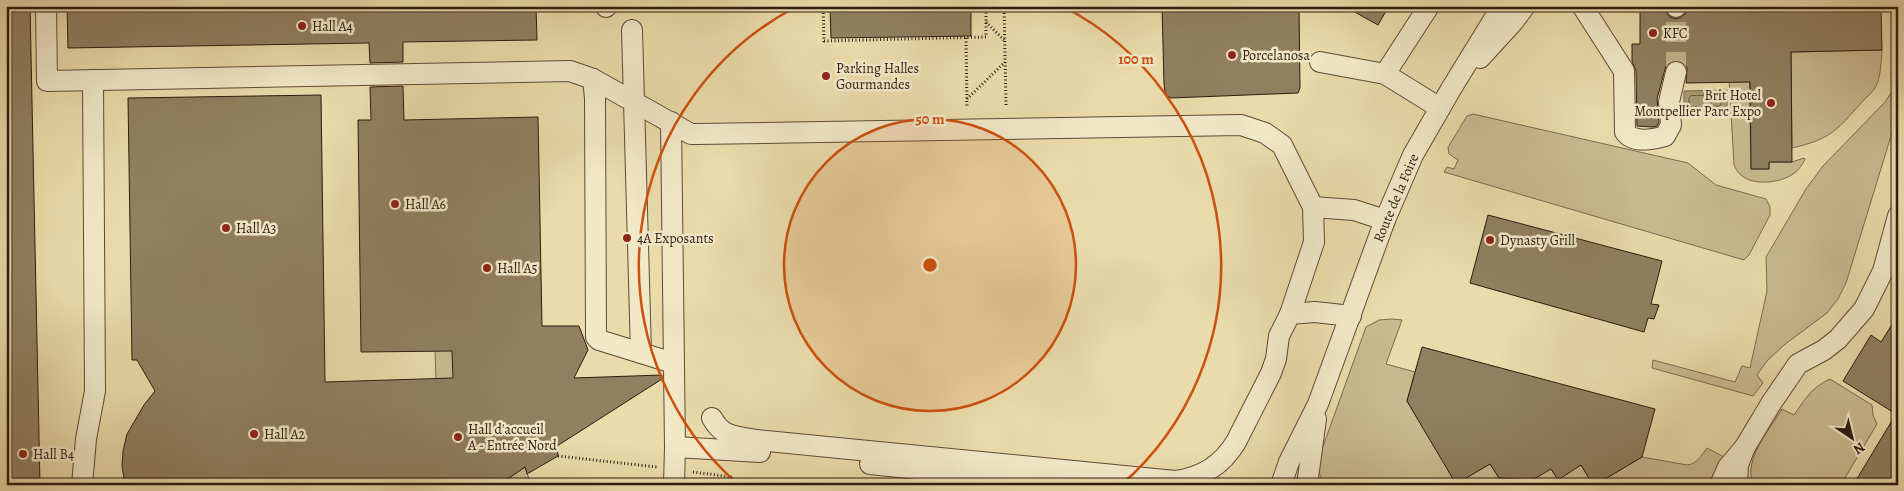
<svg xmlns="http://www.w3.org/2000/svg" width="1904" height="491" font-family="Alegreya,serif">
	<rect width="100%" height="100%" fill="#eadbaa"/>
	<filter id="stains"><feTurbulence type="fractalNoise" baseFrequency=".004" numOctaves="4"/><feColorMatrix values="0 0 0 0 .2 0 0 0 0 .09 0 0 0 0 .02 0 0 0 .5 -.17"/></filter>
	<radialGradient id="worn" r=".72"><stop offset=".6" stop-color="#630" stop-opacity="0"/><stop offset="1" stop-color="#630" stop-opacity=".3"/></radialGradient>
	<g fill="#caba90" stroke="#7c6a50">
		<path d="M1882,50c-1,12 -1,23 -5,34 -3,7 -10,13 -15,18 -26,29 -31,37 -70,46l-1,-96z"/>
		<path d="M1749,59l2,110h18v-7h23l12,-4 1,1c-3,6 -6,11 -12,15 -12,9 -41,12 -52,1 -3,-2 -5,-6 -7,-10l-6,-105z"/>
		<polygon points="1898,82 1898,113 1846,283 1838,299 1827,313 1784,345 1767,361 1757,375 1763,383 1753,396 1652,368 1653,360 1735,382 1742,366 1750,368 1767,291 1766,257 1806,189 1823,166 1885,102"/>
		<polygon points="1473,114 1688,163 1716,185 1766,199 1770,207 1770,215 1749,255 1744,260 1444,172 1447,167 1454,169 1458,160 1449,154 1448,147 1467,116"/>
		<polygon points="1392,319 1402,320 1386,364 1415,372 1407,401 1456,483 1490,464 1499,478 1517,479 1551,469 1558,479 1581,465 1593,485 1324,485 1319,472 1321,452 1366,327 1379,320"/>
		<polygon points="462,349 464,382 436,383 435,350"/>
		<path d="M1830,379l42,26 1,10 4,9 -35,59 2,2h-91c-10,-26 17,-56 29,-76l12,6c11,-16 18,-28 36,-36z"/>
		<path d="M1707,448l19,10 -16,27h-115l47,-28 45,8c10,-1 14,-9 20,-17z"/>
		<polygon points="525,467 531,485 499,485"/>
	</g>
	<polygon fill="#aa9a76" stroke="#78674d" points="1727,90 1727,111 1684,112 1684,91"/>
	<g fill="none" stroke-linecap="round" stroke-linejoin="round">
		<polygon stroke="#6c5a43" stroke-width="1" points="1720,95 1722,98 1720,106 1691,107 1689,105 1689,98 1691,96"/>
	</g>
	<g fill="#907f60" stroke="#2e1b10">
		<polygon points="6,6 30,6 40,485 6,485"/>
		<polygon points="67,6 536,6 537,40 403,42 403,62 370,63 369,43 68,48"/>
		<polygon points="830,6 971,6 971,36 831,38"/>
		<polygon points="1162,6 1299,6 1300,88 1298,93 1171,98 1167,96 1165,92 1164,84"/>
		<polygon points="1344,6 1389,6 1378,25"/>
		<polygon points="1688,6 1748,6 1748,12 1881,10 1882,50 1791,52 1792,162 1769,162 1769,169 1751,169 1750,82 1686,83 1687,68 1684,63 1679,61 1672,61 1667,64 1665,69 1657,99 1659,122 1657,126 1652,127 1637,126 1636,71 1632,61 1632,44 1640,44 1640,8 1664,8 1666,12 1670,17 1676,19 1681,17 1686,13"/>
		<polygon points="403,86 404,120 538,117 542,326 579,326 588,350 574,378 662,375 662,379 557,446 558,456 527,474 525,467 499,485 125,485 122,466 123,451 127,434 144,405 155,391 137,360 132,360 128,98 321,95 325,382 453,378 452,351 361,352 358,120 371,120 370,87"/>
		<polygon points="1488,215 1662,261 1651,304 1659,305 1654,319 1648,318 1644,332 1470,283"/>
		<polygon points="1898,315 1898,485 1874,485 1855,482 1896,414 1843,381 1871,335 1881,342"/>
		<polygon points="1422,347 1655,409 1642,457 1595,485 1593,485 1581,465 1558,480 1551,469 1524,485 1521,479 1499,478 1490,464 1456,484 1407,401"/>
	</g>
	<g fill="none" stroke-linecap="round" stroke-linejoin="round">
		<polyline stroke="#c4b58b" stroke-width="20" stroke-dasharray="20 10" stroke-linecap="butt" points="1676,72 1676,7"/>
		<g stroke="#5d4b36" stroke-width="22">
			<g id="minor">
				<polyline points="46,6 47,81 570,71 593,79 691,134 697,134 1241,125 1265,133 1282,145 1313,207 1314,242 1290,314"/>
				<polyline points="606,6 606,7"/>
				<polyline points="1676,6 1676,7"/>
				<path d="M1583,7l41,64 1,61c8,11 27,8 40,4l6,-11 -2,-23 7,-30"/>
				<polyline points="632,30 641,353 673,363"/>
				<polyline points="1480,58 1513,22 1525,6"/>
				<polyline points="1320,62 1385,74 1440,108"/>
				<polyline points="1385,74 1429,6"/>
				<polyline points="593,79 595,98 596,337 599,340 641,353"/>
				<polyline points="671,122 675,447 674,485"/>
				<polyline points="1313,207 1354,210 1385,220"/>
				<path d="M712,418c11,20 24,18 45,22l418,41c27,-3 47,-16 61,-39l35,-69 5,-14 3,-23 11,-22 25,-2 36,4"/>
				<polyline points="675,447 760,452"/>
				<polyline points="1745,447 1772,402 1798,364 1824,350 1838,339 1864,309 1883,271 1898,216"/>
				<polyline points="870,464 1070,485"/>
				<polyline points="82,485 86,439 95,391 93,80"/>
				<polyline points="1281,485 1289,462 1318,404 1385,220 1413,155 1451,89 1502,6"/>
				<polyline points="1307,485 1316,419"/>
				<polyline points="1720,485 1728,467 1745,447 1738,465 1737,485"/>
			</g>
		</g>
		<g stroke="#2e1b10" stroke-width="3" stroke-dasharray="1 2.5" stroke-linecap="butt">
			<polyline points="823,6 824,41 986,37 986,6"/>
			<polyline points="1004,6 1006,105"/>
			<polyline points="986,22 1004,40"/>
			<polyline points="966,38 967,106"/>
			<polyline points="967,99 1005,62"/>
			<polyline points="558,456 657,467"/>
			<polyline points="693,472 732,477"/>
		</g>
		<use href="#minor" stroke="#f1e8c8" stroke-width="20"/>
	</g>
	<circle cx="930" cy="265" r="146" fill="#cc500d" fill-opacity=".12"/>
	<g fill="none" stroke="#cc500d" stroke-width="2.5">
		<circle cx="930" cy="265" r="146"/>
		<path d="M739 485A291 291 0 0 1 796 7M1064 7A291 291 0 0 1 1121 485"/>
	</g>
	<g fill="#8f2418" stroke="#f1e8c8" stroke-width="2">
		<circle cx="302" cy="26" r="5"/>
		<circle cx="1653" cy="33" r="5"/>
		<circle cx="1232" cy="55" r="5"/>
		<circle cx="826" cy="76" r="5"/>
		<circle cx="1771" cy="103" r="5"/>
		<circle cx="395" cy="204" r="5"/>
		<circle cx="226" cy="228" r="5"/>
		<circle cx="627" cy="238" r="5"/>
		<circle cx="1490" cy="240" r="5"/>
		<circle cx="487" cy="268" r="5"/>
		<circle cx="254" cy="434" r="5"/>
		<circle cx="458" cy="437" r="5"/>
		<circle cx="23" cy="454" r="5"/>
	</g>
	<g text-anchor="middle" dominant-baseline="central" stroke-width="5" stroke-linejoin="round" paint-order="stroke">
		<g font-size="14" fill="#2e1b10" stroke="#f1e8c8" text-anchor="start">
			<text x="312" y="26">Hall A4</text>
			<text x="1663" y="33">KFC</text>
			<text x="1242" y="55">Porcelanosa</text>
			<text x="836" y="68">Parking Halles<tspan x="836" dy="16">Gourmandes</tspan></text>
			<text x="1761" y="95" text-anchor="end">Brit Hotel<tspan x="1761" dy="16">Montpellier Parc Expo</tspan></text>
			<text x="405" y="204">Hall A6</text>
			<text x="236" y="228">Hall A3</text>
			<text x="637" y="238">4A Exposants</text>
			<text x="1500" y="240">Dynasty Grill</text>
			<text x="497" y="268">Hall A5</text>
			<text x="468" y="429">Hall d'accueil<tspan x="468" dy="16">A - Entrée Nord</tspan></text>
			<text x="264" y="434">Hall A2</text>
			<text x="33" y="454">Hall B4</text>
		</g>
		<g font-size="14" fill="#2e1b10" stroke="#f1e8c8">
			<text transform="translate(1396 198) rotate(-67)">Route de la Foire</text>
		</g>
	</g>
	<circle cx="930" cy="265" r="8" fill="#cc500d" stroke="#f1e8c8" stroke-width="2.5"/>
	<g font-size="15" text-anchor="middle" font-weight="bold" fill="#cc500d" stroke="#f1e8c8" stroke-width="5" stroke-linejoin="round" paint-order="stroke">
		<text x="1136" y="64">100 m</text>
		<text x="930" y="124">50 m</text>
	</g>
	<rect width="1904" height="491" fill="none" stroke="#eadbaa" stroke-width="25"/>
	<rect x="8" y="8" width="1889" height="476" fill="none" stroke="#2e1b10" stroke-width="2.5"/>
	<rect x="12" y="12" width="1879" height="466" fill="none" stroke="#2e1b10"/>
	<g transform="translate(1852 438) rotate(145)" stroke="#f1e8c8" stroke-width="4" paint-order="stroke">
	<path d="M0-4L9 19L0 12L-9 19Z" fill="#2e1b10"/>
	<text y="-8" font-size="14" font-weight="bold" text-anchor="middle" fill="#2e1b10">N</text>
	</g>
	<rect width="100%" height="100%" filter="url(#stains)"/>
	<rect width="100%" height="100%" fill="url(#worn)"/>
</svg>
